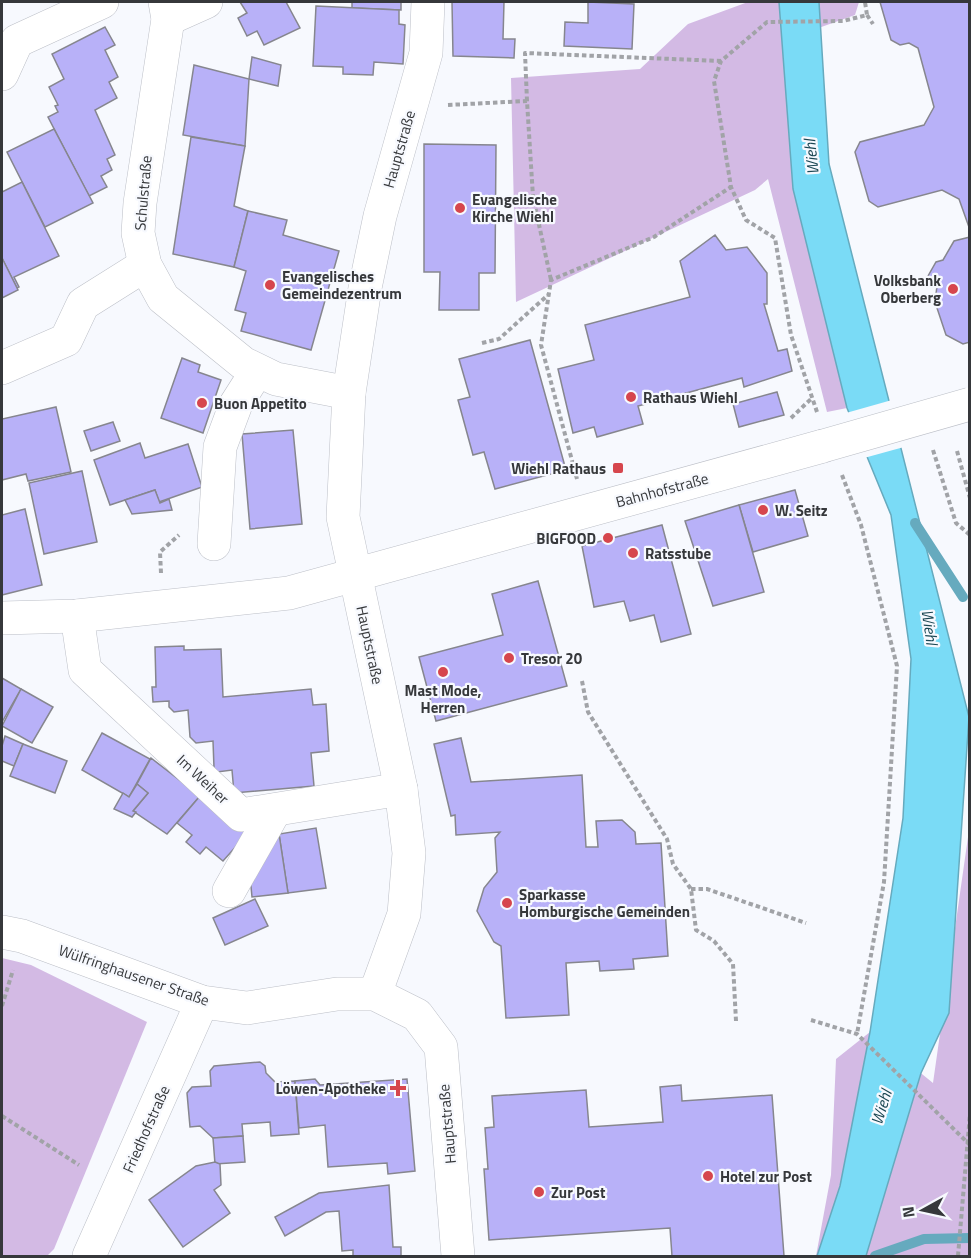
<svg xmlns="http://www.w3.org/2000/svg" width="971" height="1258" font-family="'Titillium Web',sans-serif">
	<rect width="100%" height="100%" fill="#f7f9fe"/>
	<g fill="#d3bae4">
		<polygon points="748,2 859,2 855,15 782,41 793,189 847,408 827,412 768,179 755,190 516,302 511,78 640,69 688,24"/>
		<polygon points="969,830 969,1256 816,1256 831,1175 836,1059 870,1032 933,1083"/>
		<polygon points="2,958 31,965 147,1022 54,1249 47,1256 2,1256"/>
	</g>
	<polygon fill="#7adbf6" stroke="#66aabe" stroke-width="1.5" points="779,2 819,2 829,164 969,717 949,1013 921,1073 866,1256 817,1256 840,1186 870,1032 903,818 911,659 891,515 847,408 793,189"/>
	<polygon fill="#f7f9fe" points="892,400 904,447 864,458 846,413"/>
	<g fill="none" stroke-linecap="round" stroke-linejoin="round">
		<g stroke="#66aabe" stroke-width="10">
			<polyline points="915,523 963,597"/>
			<polyline points="875,1256 924,1239 970,1238"/>
		</g>
	</g>
	<g fill="#b8b1f8" stroke="#86868e" stroke-width="1.5">
		<polygon points="240,2 286,2 300,28 264,45 257,31 247,36 238,18 247,13"/>
		<polygon points="352,2 401,2 401,10 352,8"/>
		<polygon points="452,2 504,2 503,39 515,39 514,58 453,56"/>
		<polygon points="588,2 634,4 632,49 564,46 565,22 588,23"/>
		<polygon points="880,2 970,2 970,230 959,199 942,190 878,207 869,201 855,152 860,142 924,125 934,107 918,48 909,43 900,45 891,40"/>
		<polygon points="316,6 399,10 399,24 405,25 403,64 374,62 373,75 343,74 343,67 313,66"/>
		<polygon points="105,27 115,45 105,50 118,77 109,82 117,98 95,110 115,155 107,159 112,170 101,176 107,187 89,196 48,117 58,112 55,106 58,105 49,87 64,79 52,54"/>
		<polygon points="252,57 281,65 278,86 249,79"/>
		<polygon points="194,65 249,79 245,146 183,135"/>
		<polygon points="54,129 93,203 45,227 7,152"/>
		<polygon points="191,137 245,146 234,206 248,211 234,267 173,254"/>
		<polygon points="424,144 496,145 495,273 479,273 479,310 439,310 440,272 424,272"/>
		<polygon points="22,182 59,256 14,277 19,287 17,288 2,258 2,192"/>
		<polygon points="248,211 287,220 283,235 339,251 311,350 241,331 246,313 235,310 246,271 234,267"/>
		<polygon points="715,235 726,250 747,247 767,273 767,304 764,304 778,351 787,349 792,371 744,387 742,378 638,406 643,424 597,437 594,427 573,433 558,369 594,360 585,325 690,297 680,261"/>
		<polygon points="970,237 970,342 963,344 946,335 935,302 937,286 930,282 928,276 936,262 943,260 954,241"/>
		<polygon points="2,258 18,290 2,298"/>
		<polygon points="530,340 566,470 495,489 484,452 473,455 458,400 470,397 459,359"/>
		<polygon points="182,358 200,365 198,372 221,380 203,433 161,418"/>
		<polygon points="777,392 784,415 739,427 733,404"/>
		<polygon points="56,407 71,472 28,481 26,474 2,480 2,419"/>
		<polygon points="113,422 120,441 91,451 84,431"/>
		<polygon points="293,430 302,524 250,529 242,434"/>
		<polygon points="140,443 145,458 188,444 202,487 159,502 155,490 110,505 94,460"/>
		<polygon points="82,471 97,542 44,554 29,483"/>
		<polygon points="155,490 160,503 169,499 172,510 132,514 125,500"/>
		<polygon points="795,490 808,536 753,552 739,505"/>
		<polygon points="739,505 764,592 713,606 685,521"/>
		<polygon points="25,509 42,585 2,595 2,515"/>
		<polygon points="662,525 691,634 661,642 654,615 630,621 624,601 594,607 582,546"/>
		<polygon points="538,581 567,686 436,721 419,657 503,635 492,594"/>
		<polygon points="184,646 184,650 221,649 223,697 311,689 313,705 326,704 329,751 311,753 314,786 234,793 232,770 217,772 214,768 213,741 196,743 190,737 188,710 174,712 169,707 169,701 153,702 152,687 156,687 155,647"/>
		<polygon points="2,678 21,689 2,722"/>
		<polygon points="21,689 53,707 32,743 2,726"/>
		<polygon points="102,733 150,759 129,797 82,770"/>
		<polygon points="5,736 23,744 14,766 2,761 2,746"/>
		<polygon points="461,738 471,782 582,775 586,847 598,847 596,821 622,820 635,832 636,844 661,843 668,956 633,959 634,969 600,971 599,961 566,963 569,1015 506,1018 501,946 494,942 477,911 484,888 497,872 495,838 500,832 456,835 455,815 451,816 434,744"/>
		<polygon points="23,744 67,761 55,793 10,776"/>
		<polygon points="151,758 200,796 167,834 133,811 148,793 137,784"/>
		<polygon points="137,784 148,793 133,811 136,812 132,817 114,809 123,793 129,797"/>
		<polygon points="200,796 247,834 223,861 206,847 200,854 186,842 192,835 177,823"/>
		<polygon points="316,828 326,888 288,893 279,834"/>
		<polygon points="279,834 288,893 252,897 250,876"/>
		<polygon points="255,899 268,926 225,945 213,918"/>
		<polygon points="260,1062 265,1066 266,1073 275,1082 295,1081 299,1134 271,1136 270,1122 242,1124 243,1136 213,1138 200,1126 190,1127 187,1093 192,1087 211,1086 210,1071 214,1066"/>
		<polygon points="315,1079 320,1085 407,1079 415,1171 388,1174 387,1163 328,1167 325,1125 299,1128 295,1081"/>
		<polygon points="681,1085 682,1101 772,1095 784,1256 672,1256 670,1228 489,1240 484,1169 488,1169 485,1128 494,1127 492,1096 586,1090 589,1127 663,1122 660,1087"/>
		<polygon points="243,1136 245,1162 215,1164 213,1138"/>
		<polygon points="215,1162 220,1164 221,1185 214,1190 230,1213 183,1247 149,1200 196,1166"/>
		<polygon points="389,1185 393,1247 401,1247 401,1256 353,1256 353,1250 342,1251 339,1211 326,1212 285,1236 275,1217 319,1193"/>
	</g>
	<g fill="none" stroke-linecap="round" stroke-linejoin="round">
		<g stroke="#bcbfc7" stroke-width="34">
			<g id="minor">
				<polyline points="165,2 168,19 140,203 138,233 145,265 163,298 243,363 276,379 349,393"/>
				<polyline points="168,19 206,2"/>
				<polyline points="2,74 17,41 102,2"/>
				<polyline points="2,368 66,340 83,304 145,265"/>
				<polyline points="214,544 220,447 236,404 257,371"/>
				<polyline points="77,616 85,670 241,815 401,789"/>
				<polyline points="2,618 77,616 289,593 823,446"/>
				<polyline points="229,891 275,810"/>
				<polyline points="2,932 22,936 202,1002 247,1008 337,994 375,994 417,1015 441,1047 458,1256"/>
				<polyline points="375,994 404,914 409,853 401,789 343,517 349,393 365,288 380,216 426,53 428,2"/>
				<polyline points="89,1256 202,1002"/>
			</g>
		</g>
		<g stroke="#a1a3a7" stroke-width="4" stroke-dasharray="4.5 3" stroke-linecap="butt">
			<polyline points="867,15 873,24"/>
			<polyline points="527,101 525,53 721,61"/>
			<polyline points="448,105 527,101 533,197 551,280"/>
			<polyline points="482,343 499,339 548,295"/>
			<polyline points="817,412 791,335 775,238 746,220 731,187 714,81 721,61 767,22 843,21 867,15 865,2"/>
			<polyline points="791,418 812,398"/>
			<polyline points="933,450 956,523 970,535"/>
			<polyline points="957,451 970,498"/>
			<polyline points="842,475 861,525 897,666 884,882 857,1034"/>
			<polyline points="577,479 541,345 551,280 654,237 731,187"/>
			<polyline points="161,573 160,552 179,535"/>
			<polyline points="582,681 588,712 667,839 673,864 691,889 696,930 714,941 733,964 736,1021"/>
			<polyline points="691,889 707,889 806,923"/>
			<polyline points="2,1006 13,970"/>
			<polyline points="811,1020 857,1034 970,1145"/>
			<polyline points="2,1116 79,1165"/>
			<polyline points="958,1256 970,1114"/>
		</g>
		<use href="#minor" stroke="#fff" stroke-width="33"/>
		<g stroke="#bcbfc7" stroke-width="34" stroke-linecap="butt">
			<polyline id="minor-bridge" points="823,446 970,404"/>
		</g>
		<use href="#minor-bridge" stroke="#fff" stroke-width="33"/>
	</g>
	<g fill="#d6464d" stroke="#f7f9fe" stroke-width="2">
		<circle cx="460" cy="208" r="6"/>
		<circle cx="270" cy="285" r="6"/>
		<circle cx="953" cy="289" r="6"/>
		<circle cx="631" cy="397" r="6"/>
		<circle cx="202" cy="403" r="6"/>
		<rect x="612" y="462" width="12" height="12" rx="3"/>
		<circle cx="763" cy="510" r="6"/>
		<circle cx="608" cy="538" r="6"/>
		<circle cx="633" cy="553" r="6"/>
		<circle cx="509" cy="658" r="6"/>
		<circle cx="443" cy="672" r="6"/>
		<circle cx="507" cy="903" r="6"/>
		<path d="M395 1079h6v6h6v6h-6v6h-6v-6h-6v-6h6z"/>
		<circle cx="708" cy="1176" r="6"/>
		<circle cx="539" cy="1192" r="6"/>
	</g>
	<g text-anchor="middle" dominant-baseline="central" stroke-width="4.5" stroke-linejoin="round" paint-order="stroke">
		<g font-size="15" fill="#36383b" stroke="#f7f9fe">
			<text transform="translate(399 149) rotate(-74)">Hauptstraße</text>
			<text transform="translate(143 193) rotate(-85)">Schulstraße</text>
			<text transform="translate(662 490) rotate(-15)">Bahnhofstraße</text>
			<text transform="translate(370 645) rotate(78)">Hauptstraße</text>
			<text transform="translate(203 779) rotate(43)">Im Weiher</text>
			<text transform="translate(134 975) rotate(19)">Wülfringhausener Straße</text>
			<text transform="translate(447 1124) rotate(-95)">Hauptstraße</text>
			<text transform="translate(146 1129) rotate(-66)">Friedhofstraße</text>
		</g>
		<g font-size="15" font-weight="bold" fill="#36383b" stroke="#f7f9fe" text-anchor="start">
			<text x="472" y="199">Evangelische<tspan x="472" dy="17">Kirche Wiehl</tspan></text>
			<text x="282" y="276">Evangelisches<tspan x="282" dy="17">Gemeindezentrum</tspan></text>
			<text x="941" y="280" text-anchor="end">Volksbank<tspan x="941" dy="17">Oberberg</tspan></text>
			<text x="643" y="397">Rathaus Wiehl</text>
			<text x="214" y="403">Buon Appetito</text>
			<text x="606" y="468" text-anchor="end">Wiehl Rathaus</text>
			<text x="775" y="510">W. Seitz</text>
			<text x="596" y="538" text-anchor="end">BIGFOOD</text>
			<text x="645" y="553">Ratsstube</text>
			<text x="521" y="658">Tresor 20</text>
			<text x="443" y="690" text-anchor="middle">Mast Mode,<tspan x="443" dy="17">Herren</tspan></text>
			<text x="519" y="894">Sparkasse<tspan x="519" dy="17">Homburgische Gemeinden</tspan></text>
			<text x="386" y="1088" text-anchor="end">Löwen-Apotheke</text>
			<text x="720" y="1176">Hotel zur Post</text>
			<text x="551" y="1192">Zur Post</text>
		</g>
		<g font-size="16" font-style="italic" fill="#1b4753" stroke="#f7f9fe">
			<text transform="translate(811 157) rotate(-96)">Wiehl</text>
			<text transform="translate(930 627) rotate(82)">Wiehl</text>
			<text transform="translate(881 1107) rotate(-73)">Wiehl</text>
		</g>
	</g>
	<rect width="971" height="1258" fill="none" stroke="#36383b" stroke-width="6"/>
	<g transform="translate(923 1210) rotate(262)" stroke="#f7f9fe" stroke-width="4.5" paint-order="stroke">
	<path d="M0-4.5L10 22L0 15L-10 22Z" fill="#36383b"/>
	<text y="-9" font-size="16" font-weight="bold" text-anchor="middle" fill="#36383b">N</text>
	</g>
</svg>
